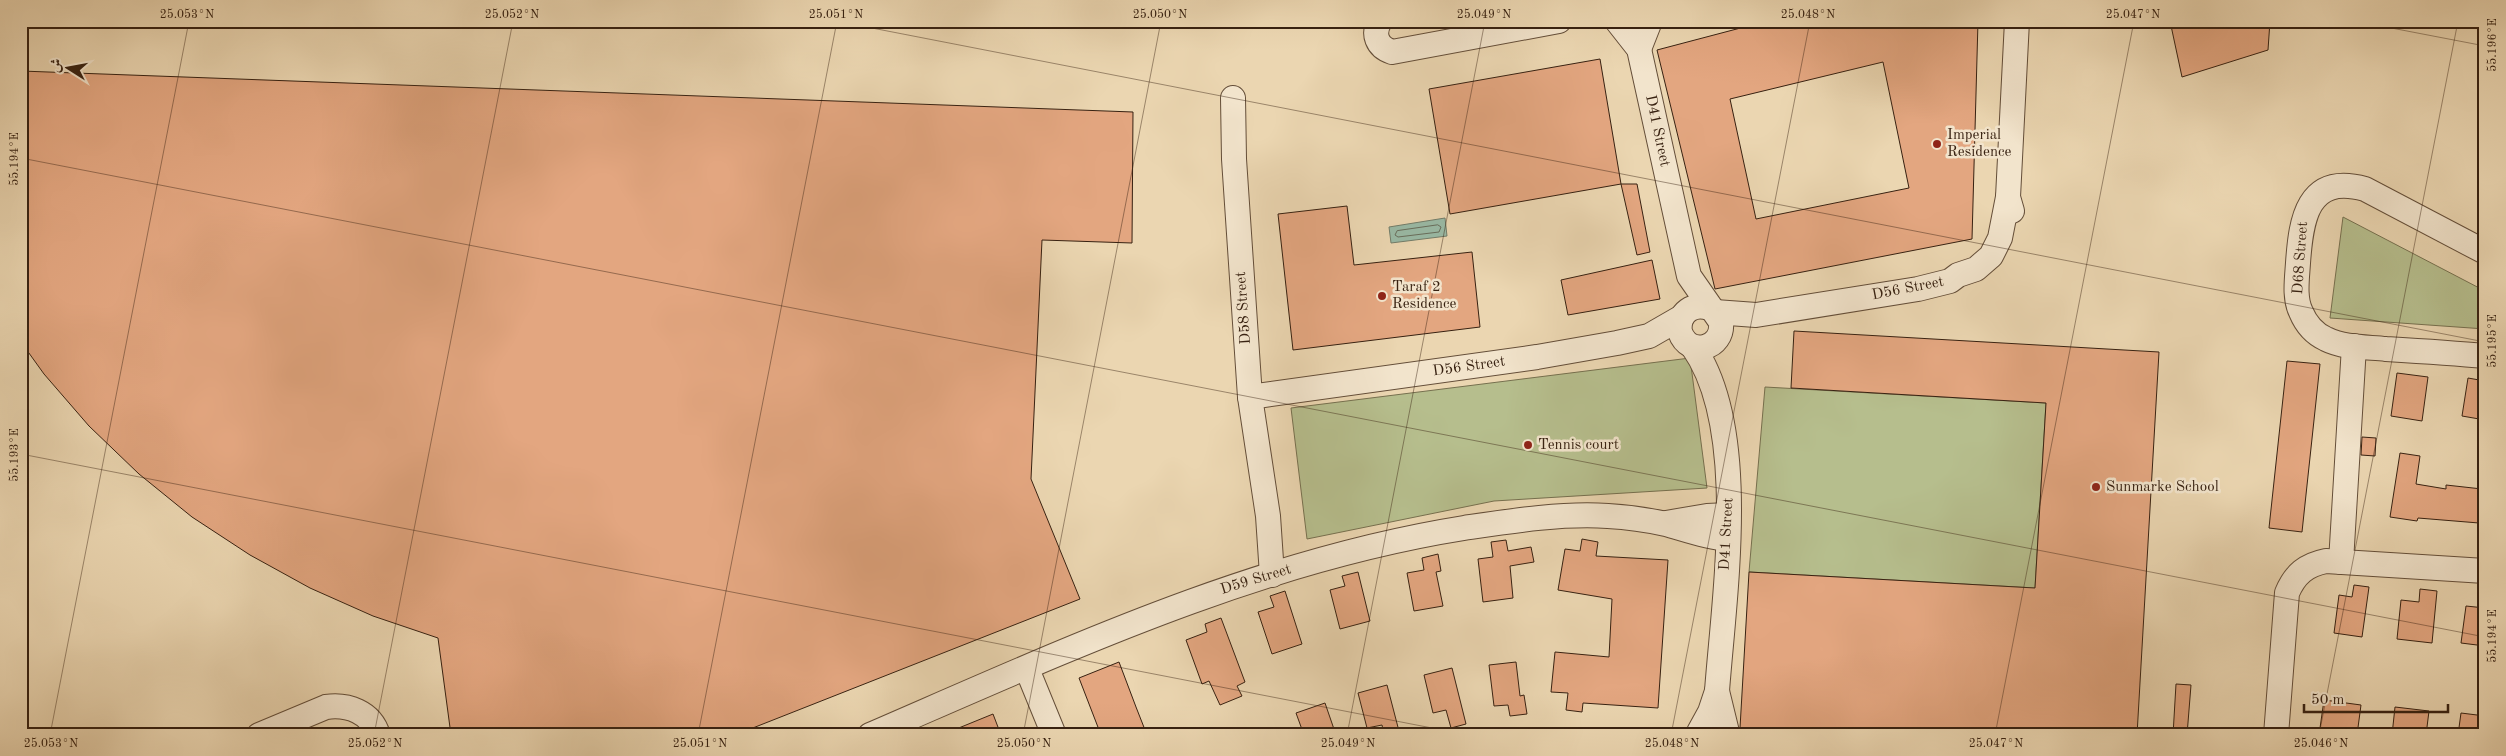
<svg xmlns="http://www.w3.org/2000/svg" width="2506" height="756" font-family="'Old Standard TT',Amiri,serif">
	<rect width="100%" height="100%" fill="#ebd6b1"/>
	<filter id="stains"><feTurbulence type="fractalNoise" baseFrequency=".004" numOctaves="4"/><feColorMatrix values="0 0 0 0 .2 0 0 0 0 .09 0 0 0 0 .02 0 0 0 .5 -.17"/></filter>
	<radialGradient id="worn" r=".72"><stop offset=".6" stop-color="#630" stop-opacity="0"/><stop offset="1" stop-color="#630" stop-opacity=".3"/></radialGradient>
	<g fill="#b6be8d" stroke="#76704f">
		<polygon points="2343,217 2485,291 2485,329 2330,318"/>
		<polygon points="1690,358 1707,488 1494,501 1307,539 1291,408"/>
		<polygon points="1765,387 2046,403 2035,588 1749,572"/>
	</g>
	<polygon fill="#99baa6" stroke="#727d6a" points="1445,218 1447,236 1391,243 1389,227"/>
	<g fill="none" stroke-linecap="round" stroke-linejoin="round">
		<polygon stroke="#686e5c" stroke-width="1" points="1438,225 1441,227 1439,232 1398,237 1395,235 1397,231"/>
	</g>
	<g fill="#e3a680" stroke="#372111" fill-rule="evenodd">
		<path d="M1767,21h211l-6,218 -257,50 -58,-239zM1883,62l26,126 -153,31 -26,-120z"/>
		<polygon points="2170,21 2270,21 2268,50 2182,77"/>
		<polygon points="1600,59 1621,184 1450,214 1429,89"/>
		<polygon points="21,71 1133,112 1132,243 1042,240 1031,479 1080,599 735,735 451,735 438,638 373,616 310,588 250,555 192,517 139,474 89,426 44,374 21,342"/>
		<polygon points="1621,184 1637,184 1650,252 1637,255"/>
		<polygon points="1347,206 1354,265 1472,252 1480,327 1293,350 1278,214"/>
		<polygon points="1652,260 1660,299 1568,315 1561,280"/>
		<polygon points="1794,331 2159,352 2137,735 1855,735 1740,728 1749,572 2035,588 2046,403 1791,388"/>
		<polygon points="2287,361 2320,364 2302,532 2269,528"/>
		<polygon points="2397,373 2428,377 2422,421 2391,416"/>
		<polygon points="2468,378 2485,381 2485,420 2462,416"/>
		<polygon points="2362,437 2376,438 2375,456 2361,455"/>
		<polygon points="2400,453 2420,456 2416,484 2446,489 2446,485 2482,489 2479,523 2418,518 2417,521 2390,517"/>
		<polygon points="1582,539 1598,542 1596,556 1668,560 1658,708 1583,703 1582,712 1566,710 1568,693 1551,692 1555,652 1609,657 1612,599 1558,590 1565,549 1580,551"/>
		<polygon points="1506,540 1508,551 1531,547 1534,562 1510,566 1513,598 1483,602 1478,559 1493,557 1491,542"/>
		<polygon points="1438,554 1441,571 1436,572 1443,606 1414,611 1407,573 1424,570 1422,558"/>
		<polygon points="1358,572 1370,621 1340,629 1330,590 1345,586 1342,576"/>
		<polygon points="2354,585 2369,587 2362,637 2334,633 2339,595 2352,597"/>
		<polygon points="2420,589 2437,591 2432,643 2397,639 2401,600 2419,602"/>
		<polygon points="1285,591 1302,644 1272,654 1258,612 1274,607 1270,596"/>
		<polygon points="2466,606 2485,608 2485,646 2461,643"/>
		<polygon points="1221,618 1245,682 1237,686 1242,696 1220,705 1209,681 1202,684 1186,640 1207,632 1205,624"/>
		<polygon points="1119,662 1136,707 1147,735 1101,735 1079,678"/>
		<polygon points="1516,662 1520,696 1524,695 1527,714 1510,716 1508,705 1494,706 1489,665"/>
		<polygon points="1452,668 1466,724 1451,728 1446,710 1433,713 1424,675"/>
		<polygon points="2176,684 2191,685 2187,735 2173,735"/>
		<polygon points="1387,685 1400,735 1384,735 1382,725 1367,728 1358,693"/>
		<polygon points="2324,700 2361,705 2357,735 2319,735"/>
		<polygon points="1325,703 1336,735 1304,735 1296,713"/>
		<polygon points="2395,707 2429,711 2426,735 2392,735"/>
		<polygon points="2461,713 2485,716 2485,735 2458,735"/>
		<polygon points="993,714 1001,735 945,735 944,734"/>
	</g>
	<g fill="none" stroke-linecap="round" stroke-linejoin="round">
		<g stroke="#644e39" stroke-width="26">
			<g id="minor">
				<path d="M1380,21c-8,13 -3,26 12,31l167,-31"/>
				<path d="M1617,21l22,28 50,227 32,46c3,27 -32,36 -41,10 -3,-19 14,-31 31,-23"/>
				<polyline points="1639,49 1650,21"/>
				<polyline points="1233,98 1234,159 1250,397 1268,516 1272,575"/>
				<polyline points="2012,211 2008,197 2017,21"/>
				<path d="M2485,252l-120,-63c-58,-16 -64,31 -67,74 -1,16 -4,35 3,49 5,12 14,22 25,27 18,9 41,8 60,10 33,2 66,4 99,7"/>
				<polyline points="1715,312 1756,315 1918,289 1950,281 1958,275 1976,269 1991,256 2000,238 2008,197"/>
				<path d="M1693,347c57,81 31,249 24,344l-7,21 -11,20"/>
				<polyline points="1250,397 1537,357 1617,343 1649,336 1682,317"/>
				<polyline points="1666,523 1707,516 1728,515"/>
				<polyline points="2341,562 2354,346"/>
				<polyline points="1027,669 1054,735"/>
				<polyline points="1717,691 1727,732"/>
				<path d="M259,735l67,-28c22,-3 45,5 52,28"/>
				<path d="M870,735c192,-83 386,-174 594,-207 47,-7 97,-15 144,-12 19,1 40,4 58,8 21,6 40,13 61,15"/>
				<path d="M2276,735l11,-142c8,-19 19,-28 39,-32l159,10"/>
			</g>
		</g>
		<use href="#minor" stroke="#f2e4cc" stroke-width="24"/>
	</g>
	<path fill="none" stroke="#372111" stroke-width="1" stroke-opacity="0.45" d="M836,21l1649,321M2355,21l130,25M21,158l2464,479M21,454l1447,281M50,735l139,-714M374,735l139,-714M698,735l139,-714M1023,735l138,-714M1347,735l138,-714M1671,735l139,-714M1995,735l139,-714M2319,735l139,-714"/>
	<g fill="#8f2418" stroke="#f2e4cc" stroke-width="2">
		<circle cx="1937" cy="144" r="5"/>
		<circle cx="1382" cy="296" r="5"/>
		<circle cx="1528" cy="445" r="5"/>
		<circle cx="2096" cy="487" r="5"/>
	</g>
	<g text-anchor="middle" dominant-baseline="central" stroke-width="5" stroke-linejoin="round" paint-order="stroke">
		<g font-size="15" fill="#372111" stroke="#f2e4cc">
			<text transform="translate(1657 131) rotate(78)">D41 Street</text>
			<text transform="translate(2301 258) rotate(-86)">D68 Street</text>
			<text transform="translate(1908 289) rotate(-11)">D56 Street</text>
			<text transform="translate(1244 308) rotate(-94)">D58 Street</text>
			<text transform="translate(1469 367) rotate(-8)">D56 Street</text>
			<text transform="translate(1727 534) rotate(-87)">D41 Street</text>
			<text transform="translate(1256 580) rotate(-17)">D59 Street</text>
		</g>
		<g font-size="15" fill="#372111" stroke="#f2e4cc" text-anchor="start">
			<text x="1947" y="135">Imperial<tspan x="1947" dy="17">Residence</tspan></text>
			<text x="1392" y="287">Taraf 2<tspan x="1392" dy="17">Residence</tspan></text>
			<text x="1538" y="445">Tennis court</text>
			<text x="2106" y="487">Sunmarke School</text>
		</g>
	</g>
	<rect width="2506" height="756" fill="none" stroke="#ebd6b1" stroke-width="55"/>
	<g transform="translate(68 68) rotate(281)" stroke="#f2e4cc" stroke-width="4" paint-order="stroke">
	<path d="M0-4L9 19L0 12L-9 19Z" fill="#372111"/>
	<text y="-8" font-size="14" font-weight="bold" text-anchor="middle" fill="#372111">ش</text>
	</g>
	<path d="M2304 704v8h144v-8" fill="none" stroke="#372111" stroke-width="2.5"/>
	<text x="2311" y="704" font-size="15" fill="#372111" stroke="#f2e4cc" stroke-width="4" paint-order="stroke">50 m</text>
	<rect x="28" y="28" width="2450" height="700" fill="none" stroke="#372111" stroke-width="2"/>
	<g font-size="12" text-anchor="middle" fill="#372111">
		<text x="187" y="18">25.053°N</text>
		<text x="512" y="18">25.052°N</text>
		<text x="836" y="18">25.051°N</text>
		<text x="1160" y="18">25.050°N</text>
		<text x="1484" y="18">25.049°N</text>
		<text x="1808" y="18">25.048°N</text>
		<text x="2133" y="18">25.047°N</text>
		<text transform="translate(2492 45) rotate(-90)" y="4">55.196°E</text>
		<text transform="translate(14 159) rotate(-90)" y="4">55.194°E</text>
		<text transform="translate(2492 341) rotate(-90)" y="4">55.195°E</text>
		<text transform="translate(14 455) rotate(-90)" y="4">55.193°E</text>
		<text transform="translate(2492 636) rotate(-90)" y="4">55.194°E</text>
		<text x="51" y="747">25.053°N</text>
		<text x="375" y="747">25.052°N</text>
		<text x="700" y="747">25.051°N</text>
		<text x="1024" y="747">25.050°N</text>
		<text x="1348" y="747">25.049°N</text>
		<text x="1672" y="747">25.048°N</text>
		<text x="1996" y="747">25.047°N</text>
		<text x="2321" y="747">25.046°N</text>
	</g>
	<rect width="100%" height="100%" filter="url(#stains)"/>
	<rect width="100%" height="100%" fill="url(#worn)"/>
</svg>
